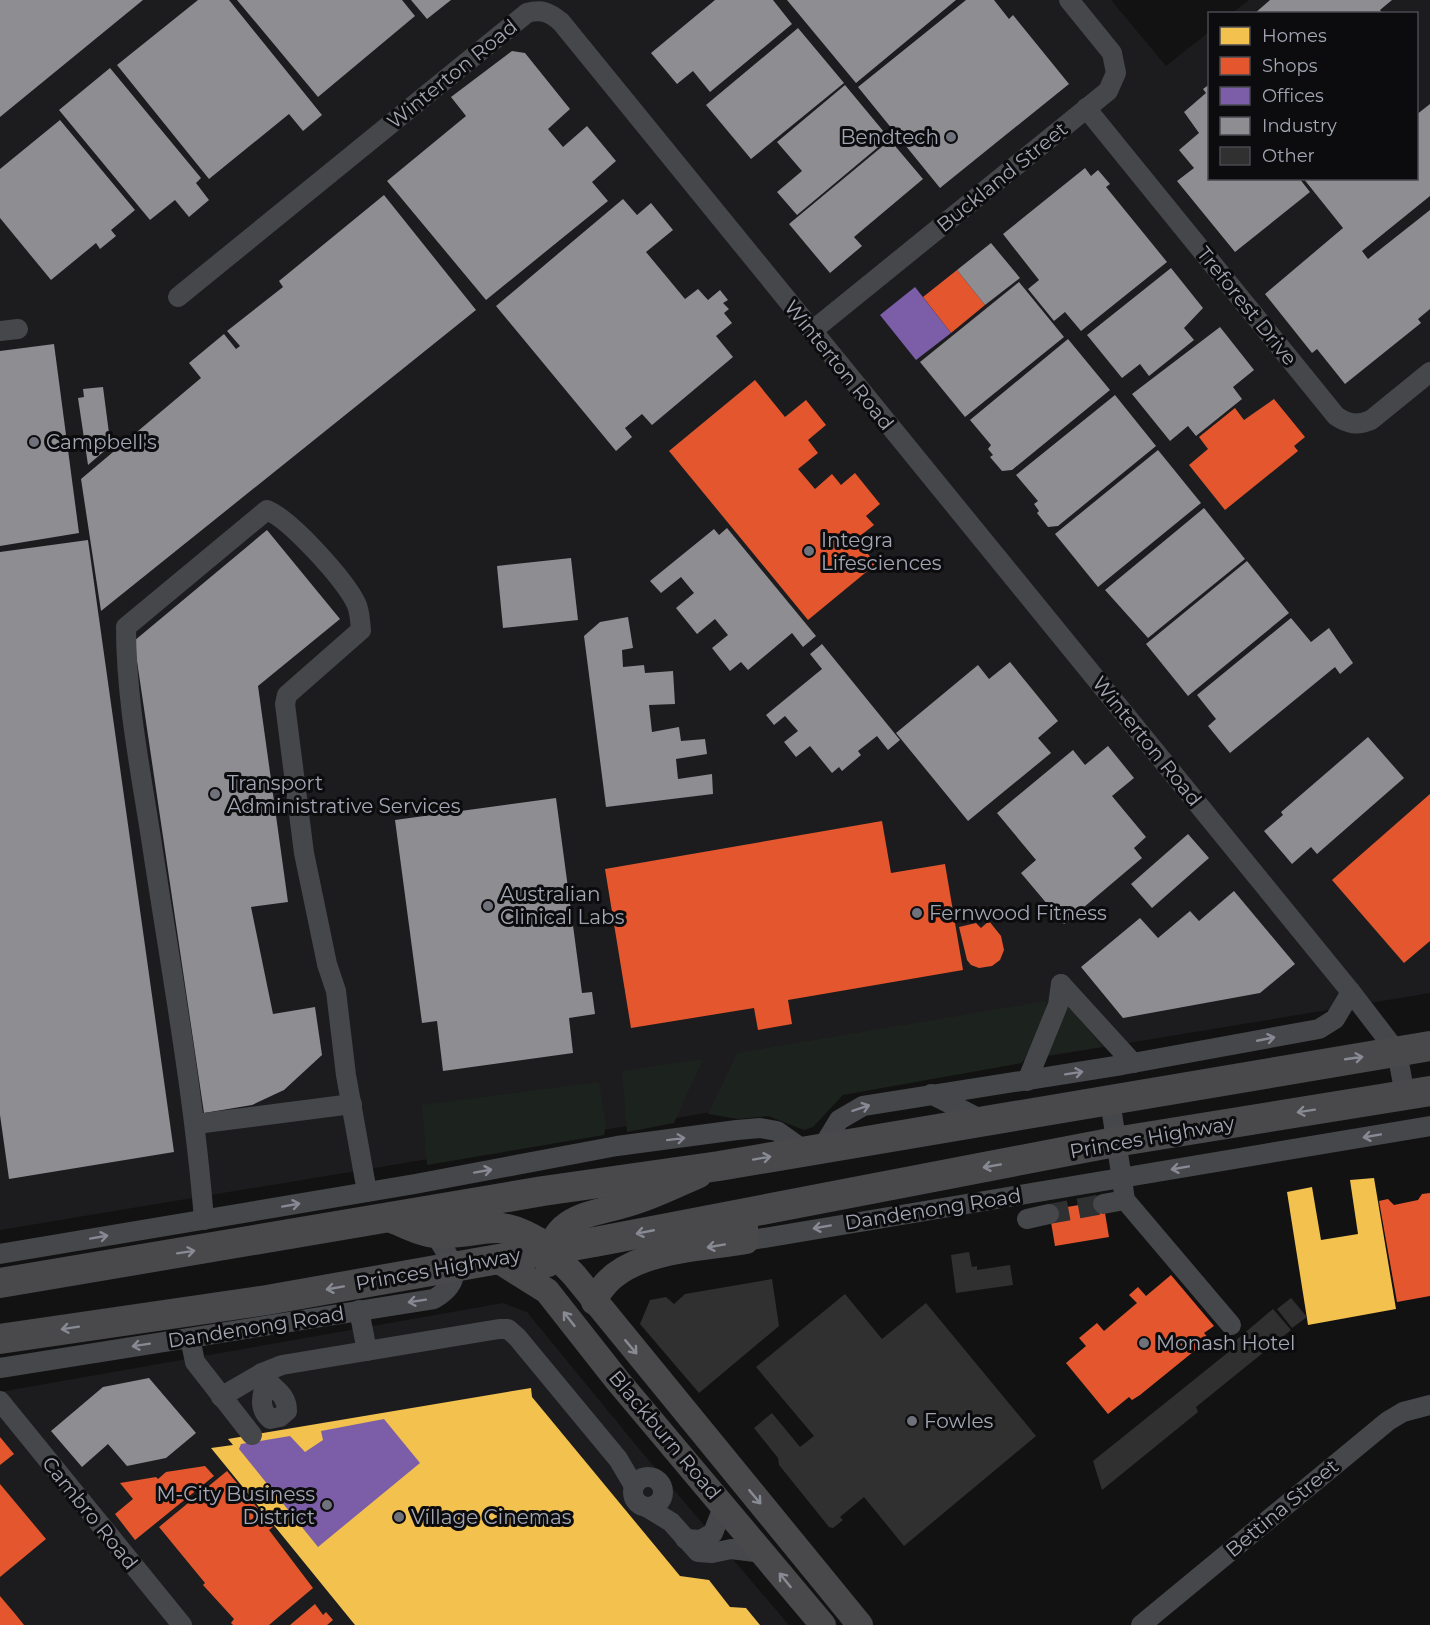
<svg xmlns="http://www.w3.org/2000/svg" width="1430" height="1625" font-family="Montserrat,sans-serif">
	<rect width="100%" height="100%" fill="#121212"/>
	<g fill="#1c1c1e">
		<polygon points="0,0 1111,0 1166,66 1209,32 1210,178 1416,178 1416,14 1232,13 1249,0 1430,0 1430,993 0,1230"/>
		<polygon points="503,1303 527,1312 640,1450 789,1625 0,1625 0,1392"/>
	</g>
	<g fill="#1c221d">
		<polygon points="1047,1001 1042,1025 1022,1063 843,1095 813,1127 804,1130 768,1116 738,1119 708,1114 737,1053"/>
		<polygon points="1069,1005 1102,1047 1048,1055"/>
		<polygon points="703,1059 674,1123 627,1132 622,1071"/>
		<polygon points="599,1082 606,1125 604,1135 427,1165 422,1105"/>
	</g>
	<g fill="#f2c14e">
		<polygon points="1374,1178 1396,1309 1308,1325 1287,1192 1312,1187 1321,1240 1358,1234 1350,1180"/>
		<polygon points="531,1388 532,1397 680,1576 709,1580 730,1607 746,1608 760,1625 355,1625 211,1448 233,1445 228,1439"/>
	</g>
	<g fill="#e4572e">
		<polygon points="957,270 985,305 951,333 923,297"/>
		<polygon points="755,380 785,417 806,400 826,425 808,440 818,453 798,469 815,489 832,474 841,485 855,473 880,504 866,516 874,525 856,539 876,564 808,620 669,451"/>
		<polygon points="1274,399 1305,437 1294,446 1298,451 1225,510 1189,465 1208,449 1199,437 1235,408 1244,420"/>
		<polygon points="1430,794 1430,941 1404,963 1332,880"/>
		<polygon points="882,821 891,873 945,864 963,970 788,1000 792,1024 758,1030 754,1008 631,1028 605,869"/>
		<polygon points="989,921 1001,936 1004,950 1000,960 992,966 979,968 971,965 967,960 959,927 976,923 981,928"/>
		<polygon points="1430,1193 1430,1296 1397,1302 1379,1201 1388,1199 1394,1205 1418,1200 1422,1194"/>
		<polygon points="1103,1201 1109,1237 1055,1246 1049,1210"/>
		<polygon points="1171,1275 1214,1326 1204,1333 1209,1339 1140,1395 1132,1400 1129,1397 1108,1414 1066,1363 1086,1346 1079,1338 1097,1323 1104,1331 1137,1303 1129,1295 1138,1287 1146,1296"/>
		<polygon points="0,1437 14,1454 0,1465"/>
		<polygon points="205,1466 214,1476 135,1540 115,1514 133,1499 120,1483 156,1477 158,1479 166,1472"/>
		<polygon points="227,1471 273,1527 269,1530 313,1588 269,1625 233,1625 231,1623 234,1619 203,1585 205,1583 159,1527"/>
		<polygon points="0,1484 46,1539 0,1577"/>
		<polygon points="0,1596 16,1615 24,1625 0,1625"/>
		<polygon points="315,1604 323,1615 326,1612 333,1620 327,1625 290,1625"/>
	</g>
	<g fill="#7b5ea7">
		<polygon points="915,287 951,333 916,360 880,315"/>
		<polygon points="384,1419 420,1463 318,1547 239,1449 241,1444 290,1436 305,1452 323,1440 321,1431"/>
	</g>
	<g fill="#8d8d92">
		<polygon points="0,0 143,0 0,117"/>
		<polygon points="198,0 229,0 322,115 303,131 289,114 209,179 117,65"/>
		<polygon points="237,0 402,0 415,16 318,97"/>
		<polygon points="411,0 451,0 427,19"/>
		<polygon points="715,0 773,0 792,24 710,92 693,71 677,84 651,53"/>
		<polygon points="787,0 956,0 856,83"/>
		<polygon points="966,0 994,0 1009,19 1013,15 1069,84 940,188 858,87"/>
		<polygon points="1270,0 1392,0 1380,10 1383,14 1254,14"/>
		<polygon points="798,28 844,83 751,159 706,105"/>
		<polygon points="512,51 525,53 570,109 548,129 563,147 587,126 616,161 592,182 608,201 486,300 387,181 466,116 451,97"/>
		<polygon points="110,68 201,178 196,183 209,200 189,217 175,200 150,220 59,110"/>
		<polygon points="1210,84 1210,178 1299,178 1310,192 1235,252 1177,181 1194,168 1179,150 1199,133 1184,112 1206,93 1203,89"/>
		<polygon points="845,85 889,138 797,215 777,192 802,171 777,142"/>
		<polygon points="1430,104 1430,196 1362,251 1368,259 1430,210 1430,309 1418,319 1421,323 1345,384 1317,349 1312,353 1265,294 1343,228 1303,178 1416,178 1416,115"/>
		<polygon points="60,120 135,210 111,230 116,236 100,249 96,243 51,280 0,218 0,169"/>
		<polygon points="890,140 923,179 854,237 862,246 830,273 789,224"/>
		<polygon points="1085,168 1091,176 1098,170 1110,184 1106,187 1167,262 1081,331 1065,312 1054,321 1028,289 1039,280 1003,234"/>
		<polygon points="384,195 476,310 101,611 81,479 201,378 189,363 224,334 236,349 240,346 227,331 283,287 279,281"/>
		<polygon points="623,199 637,215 651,203 673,230 646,252 685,299 698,289 708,300 720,290 728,300 723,303 729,309 724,313 732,323 716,336 733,357 652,425 642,414 625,428 632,437 616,451 496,306"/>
		<polygon points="991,243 1020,278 985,305 957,270"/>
		<polygon points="1171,268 1203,308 1184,328 1194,340 1149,376 1140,364 1122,378 1087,335"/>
		<polygon points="1019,282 1064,337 965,417 920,362"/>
		<polygon points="1220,327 1254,370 1233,387 1242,399 1196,436 1188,426 1170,441 1132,394"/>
		<polygon points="1068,339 1110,390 1012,470 1002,471 990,457 993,455 988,449 991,445 970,420"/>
		<polygon points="54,344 79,533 0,546 0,351"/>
		<polygon points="103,387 110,441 114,439 116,441 88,465 78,398 84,397 83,389"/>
		<polygon points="1115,395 1156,446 1058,526 1048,527 1037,513 1039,511 1034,504 1038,501 1016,475"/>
		<polygon points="1158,450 1201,503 1098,587 1055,534"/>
		<polygon points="1204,508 1245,559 1148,638 1105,590"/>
		<polygon points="727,528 816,636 803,647 792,633 748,670 741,662 730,671 712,648 728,635 715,619 697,634 676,608 694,593 681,577 661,593 650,581 714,529 719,535"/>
		<polygon points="267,530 340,619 258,686 288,902 251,907 273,1014 315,1007 322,1055 284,1090 252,1105 204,1113 134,641"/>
		<polygon points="88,540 174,1152 9,1179 0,1115 0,552"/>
		<polygon points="571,558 578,620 503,628 497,566"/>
		<polygon points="1247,561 1289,613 1188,696 1146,644"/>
		<polygon points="628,617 633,648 622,650 623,667 644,665 645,673 673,671 675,704 649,705 652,732 679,727 681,741 705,739 707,754 676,759 678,779 712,774 713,794 606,807 584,636 600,622"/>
		<polygon points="1291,618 1311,642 1329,628 1353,663 1340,674 1335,667 1230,753 1208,726 1216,719 1197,695"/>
		<polygon points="822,644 900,740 888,750 877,736 858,751 861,755 842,771 839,767 832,773 810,746 796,757 784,742 798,731 785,716 774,725 766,715 822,669 810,654"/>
		<polygon points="1010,662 1058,721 1038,738 1051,753 968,821 896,733 978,665 989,679"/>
		<polygon points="1368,737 1404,778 1317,854 1311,847 1292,864 1264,831 1283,815 1281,812"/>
		<polygon points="1108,746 1134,778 1112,796 1146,837 1134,848 1142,858 1064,924 1021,873 1036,860 997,813 1073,750 1085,765"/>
		<polygon points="556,798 582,993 592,992 595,1014 569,1018 573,1053 443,1071 437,1021 422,1023 395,820"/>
		<polygon points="1188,834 1209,858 1152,908 1131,884"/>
		<polygon points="1234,891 1295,964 1260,993 1123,1018 1081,967 1140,918 1158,938 1190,911 1199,921"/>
		<polygon points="149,1378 196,1433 166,1458 127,1466 108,1444 82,1467 51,1431 103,1387"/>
	</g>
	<g fill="#303031">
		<polygon points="969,1252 972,1267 977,1266 977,1270 1010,1265 1013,1285 956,1293 951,1255"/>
		<polygon points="772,1279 779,1326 699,1393 640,1324 650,1300 666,1297 674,1304 685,1294"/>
		<polygon points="845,1294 882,1339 926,1303 1036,1436 904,1546 864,1497 840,1517 843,1520 833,1528 829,1527 779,1465 778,1458 754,1428 772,1413 800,1447 814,1436 756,1367"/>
		<polygon points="1291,1298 1307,1317 1292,1328 1277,1309"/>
		<polygon points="1273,1309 1291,1330 1196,1407 1198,1412 1102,1490 1093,1461 1231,1350 1228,1347"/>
	</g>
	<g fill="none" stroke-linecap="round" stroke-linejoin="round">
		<polyline stroke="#2f3032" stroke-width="20" stroke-dasharray="20 10" stroke-linecap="butt" points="1049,1214 1103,1204"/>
		<g stroke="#46474b" stroke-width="20">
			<path d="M1086,108l250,308c12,8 21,10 35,4l59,-48"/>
			<path d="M178,297l349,-284c15,-4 22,-1 34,9l790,970 46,60 8,43"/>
			<polyline points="0,331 18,329"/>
			<polyline points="812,331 1108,91 1116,73 1112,53 1069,0"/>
			<polyline points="1061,984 1133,1063"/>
			<polyline points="1027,1081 1058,1005 1061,984"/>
			<polyline points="931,1094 984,1121"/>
			<polyline points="1110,1100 1125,1200 1231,1325"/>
			<polyline points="196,1124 352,1104"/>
			<polyline points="822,1148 839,1120 863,1106 1122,1065 1319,1029 1335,1019 1351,992"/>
			<polyline points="1103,1204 1125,1200"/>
			<polyline points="1027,1219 1049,1214"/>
			<path d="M204,1220c-10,-128 -34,-255 -53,-382 -11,-70 -25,-140 -25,-211l141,-117c24,10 77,69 89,93 4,8 4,18 5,27l-74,65 -2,9 19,149 23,111 9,27 10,84 21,117"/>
			<polyline points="746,1241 1430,1126"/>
			<polyline points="0,1254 415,1184 617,1146 737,1130 760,1128 777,1131 805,1151"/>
			<polyline points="359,1310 367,1351"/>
			<polyline points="190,1338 195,1362 252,1435"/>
			<path d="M0,1368l434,-69c35,-21 16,-39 1,-65"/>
			<path d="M262,1373c8,16 25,18 25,38l-7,6 -10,2c-12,-11 -8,-23 -4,-38"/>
			<polyline points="221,1397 262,1373 282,1365 499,1329 508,1329 517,1337 618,1459 634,1486"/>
			<polyline points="0,1401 182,1625"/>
			<circle cx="648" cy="1492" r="15"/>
			<polyline points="648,1508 671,1522 698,1552 712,1553 731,1549 763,1553"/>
			<polyline points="685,1539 701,1540 713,1533 724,1505"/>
			<polyline points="1141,1625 1388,1421 1403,1412 1430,1405"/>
		</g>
		<g stroke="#49494c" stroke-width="26">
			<polyline points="549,1249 574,1275 860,1625"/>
			<polyline points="496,1259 547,1291 617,1380 823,1625"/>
			<path d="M548,1264c3,-52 48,-49 86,-62 22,-7 44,-18 65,-27"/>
			<path d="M594,1302c22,-53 103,-52 152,-61l-2,-28"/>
		</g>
		<g stroke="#49494c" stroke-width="30">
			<path d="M392,1218c13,5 31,15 45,15 55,1 57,-20 112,16"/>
			<polyline points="0,1283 543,1191 719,1166 1430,1046"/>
			<polyline points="0,1339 267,1300 600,1241 1115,1142 1430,1091"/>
		</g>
	</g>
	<defs><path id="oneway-shaft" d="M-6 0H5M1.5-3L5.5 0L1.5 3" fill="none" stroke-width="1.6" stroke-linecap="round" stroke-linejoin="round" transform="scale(1.5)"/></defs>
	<g stroke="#878a94">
		<use href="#oneway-shaft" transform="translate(1266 1039) rotate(-11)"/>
		<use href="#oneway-shaft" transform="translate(1074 1073) rotate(-9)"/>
		<use href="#oneway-shaft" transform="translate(861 1108) rotate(-18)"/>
		<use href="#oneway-shaft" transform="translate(1372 1136) rotate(170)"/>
		<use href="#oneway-shaft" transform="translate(676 1139) rotate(-7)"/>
		<use href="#oneway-shaft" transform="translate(1180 1168) rotate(170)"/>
		<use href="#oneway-shaft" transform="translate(483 1171) rotate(-10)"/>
		<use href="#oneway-shaft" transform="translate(291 1205) rotate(-10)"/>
		<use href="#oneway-shaft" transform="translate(822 1227) rotate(170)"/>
		<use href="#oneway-shaft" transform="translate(99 1237) rotate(-10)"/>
		<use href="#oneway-shaft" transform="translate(417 1301) rotate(171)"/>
		<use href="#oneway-shaft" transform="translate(141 1345) rotate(171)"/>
	</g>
	<g stroke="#888a94">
		<use href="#oneway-shaft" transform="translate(1354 1058) rotate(-8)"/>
		<use href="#oneway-shaft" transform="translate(1306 1111) rotate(171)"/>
		<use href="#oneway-shaft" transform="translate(762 1158) rotate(-10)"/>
		<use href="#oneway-shaft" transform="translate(992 1166) rotate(170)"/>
		<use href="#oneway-shaft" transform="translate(645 1232) rotate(169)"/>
		<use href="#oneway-shaft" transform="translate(716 1246) rotate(170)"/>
		<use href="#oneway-shaft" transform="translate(186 1252) rotate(-9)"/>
		<use href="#oneway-shaft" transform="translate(335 1288) rotate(170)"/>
		<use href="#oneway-shaft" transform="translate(569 1319) rotate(-128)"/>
		<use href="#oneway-shaft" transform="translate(70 1328) rotate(171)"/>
		<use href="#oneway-shaft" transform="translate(631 1347) rotate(50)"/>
		<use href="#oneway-shaft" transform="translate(755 1497) rotate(50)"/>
		<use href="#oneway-shaft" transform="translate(785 1580) rotate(-129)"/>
	</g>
	<g fill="#70727b" stroke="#0c0c0e" stroke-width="2">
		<circle cx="951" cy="137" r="6"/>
		<circle cx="34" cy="442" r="6"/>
		<circle cx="809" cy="551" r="6"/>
		<circle cx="215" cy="794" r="6"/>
		<circle cx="488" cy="906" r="6"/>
		<circle cx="917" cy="913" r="6"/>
		<circle cx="1144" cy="1343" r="6"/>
		<circle cx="912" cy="1421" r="6"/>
		<circle cx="327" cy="1505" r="6"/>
		<circle cx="399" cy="1517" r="6"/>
	</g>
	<g text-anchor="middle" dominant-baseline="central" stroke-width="6" stroke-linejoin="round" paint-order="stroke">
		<g font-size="20" fill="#a3a6b3" stroke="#0c0c0e">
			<text transform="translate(452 74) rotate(-39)">Winterton Road</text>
			<text transform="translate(1002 177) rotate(-39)">Buckland Street</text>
			<text transform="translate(1247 306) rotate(51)">Treforest Drive</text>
			<text transform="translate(839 365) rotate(51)">Winterton Road</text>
			<text transform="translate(1147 741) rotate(51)">Winterton Road</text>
			<text transform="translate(1152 1137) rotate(-10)">Princes Highway</text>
			<text transform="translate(933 1209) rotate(-9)">Dandenong Road</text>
			<text transform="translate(438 1269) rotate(-10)">Princes Highway</text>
			<text transform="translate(256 1327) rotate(-9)">Dandenong Road</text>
			<text transform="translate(665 1435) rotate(50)">Blackburn Road</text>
			<text transform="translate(1282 1508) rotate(-40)">Bettina Street</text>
			<text transform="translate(90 1513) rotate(51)">Cambro Road</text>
		</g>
		<g font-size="20" fill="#a3a6b3" stroke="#0c0c0e" text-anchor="start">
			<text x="939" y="137" text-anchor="end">Bendtech</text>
			<text x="46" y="442">Campbell's</text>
			<text x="821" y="540">Integra<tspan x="821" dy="23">Lifesciences</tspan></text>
			<text x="227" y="783">Transport<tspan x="227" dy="23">Administrative Services</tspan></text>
			<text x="500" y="894">Australian<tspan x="500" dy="23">Clinical Labs</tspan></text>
			<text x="929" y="913">Fernwood Fitness</text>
			<text x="1156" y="1343">Monash Hotel</text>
			<text x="924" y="1421">Fowles</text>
			<text x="315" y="1494" text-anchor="end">M-City Business<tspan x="315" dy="23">District</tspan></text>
			<text x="411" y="1517">Village Cinemas</text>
		</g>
	</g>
	<rect x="1208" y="12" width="210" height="168" fill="#0c0c0e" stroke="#484a50" stroke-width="1.5"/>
	<rect x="1220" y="27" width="30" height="18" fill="#f2c14e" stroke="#484a50" stroke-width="1.5"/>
	<text x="1262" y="42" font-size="18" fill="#a3a6b3">Homes</text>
	<rect x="1220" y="57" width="30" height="18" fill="#e4572e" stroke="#484a50" stroke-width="1.5"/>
	<text x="1262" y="72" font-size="18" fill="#a3a6b3">Shops</text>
	<rect x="1220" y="87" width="30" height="18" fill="#7b5ea7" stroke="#484a50" stroke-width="1.5"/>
	<text x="1262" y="102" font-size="18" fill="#a3a6b3">Offices</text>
	<rect x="1220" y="117" width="30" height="18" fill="#8d8d92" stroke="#484a50" stroke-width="1.5"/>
	<text x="1262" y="132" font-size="18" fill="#a3a6b3">Industry</text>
	<rect x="1220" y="147" width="30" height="18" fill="#303031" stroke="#484a50" stroke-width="1.5"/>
	<text x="1262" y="162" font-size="18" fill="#a3a6b3">Other</text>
</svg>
